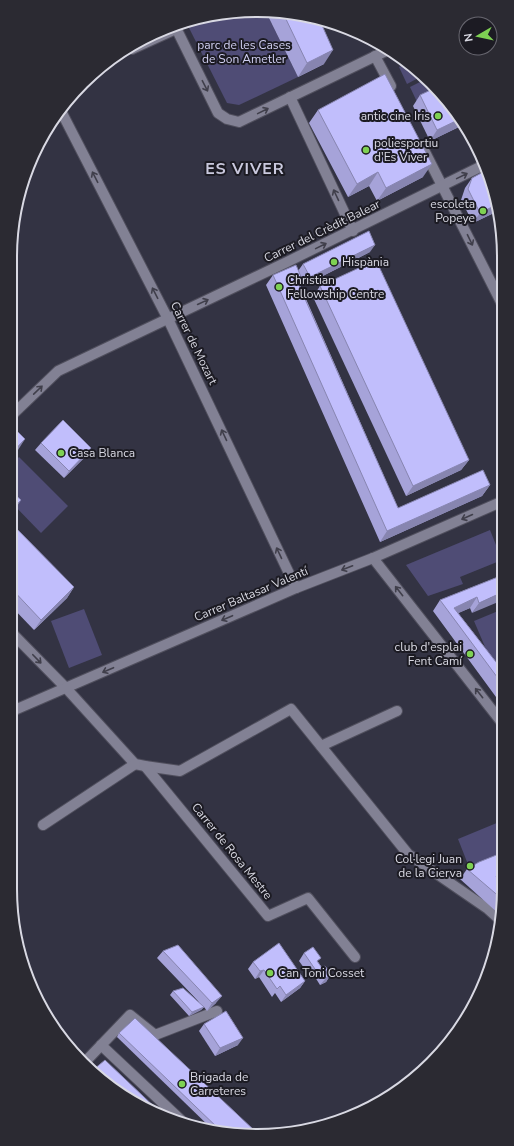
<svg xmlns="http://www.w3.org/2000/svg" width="514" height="1146" font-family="'Nunito Sans',sans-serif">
	<rect width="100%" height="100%" fill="#333343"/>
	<g fill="#4f4c75">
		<polygon points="257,10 266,12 298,77 239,105 227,103 187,24"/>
		<polygon points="408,62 422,76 407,84 399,67"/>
		<polygon points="426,79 438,92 417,102 410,87"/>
		<polygon points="19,457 68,506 41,533 10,501 10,466"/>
		<polygon points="490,530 502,560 460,577 463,584 428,596 406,565"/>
		<polygon points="84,609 102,655 69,668 51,621"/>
		<polygon points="503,609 503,689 474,621"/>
		<polygon points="504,820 504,858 471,872 458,839"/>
	</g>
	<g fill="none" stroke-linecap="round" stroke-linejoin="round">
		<g stroke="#504f5d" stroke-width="12">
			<polyline id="lane" points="101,1045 183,1122"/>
		</g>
		<g stroke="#504f5d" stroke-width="12">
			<g id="street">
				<polyline points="175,26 218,113 227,119 239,122 388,50"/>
				<polyline points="132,49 176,29"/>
				<polyline points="375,56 391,86"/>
				<polyline points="290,97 353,231"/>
				<polyline points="62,113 168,319 296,588"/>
				<polyline points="425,152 502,304"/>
				<polyline points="10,417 58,371 287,262 486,164"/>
				<polyline points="373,558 503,724"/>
				<polyline points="10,631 66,688 135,764 145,766 180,771 291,709 408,854 488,909 498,918"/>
				<polyline points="10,712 296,588 373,558 503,501"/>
				<polyline points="321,746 397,711"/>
				<polyline points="145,766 268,916 308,898 355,957"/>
				<polyline points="43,825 135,764"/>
				<polyline points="84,1063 130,1015 155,1035 217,1011"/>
			</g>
		</g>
		<use href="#lane" stroke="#828194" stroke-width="10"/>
		<use href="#street" stroke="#828194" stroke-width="10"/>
	</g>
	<g fill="#a6a3d9">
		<polygon points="266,12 321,23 324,64 298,77"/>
		<polygon points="420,95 463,125 430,141 413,106"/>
		<polygon points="318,110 423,177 377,201 369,186 348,197 309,123"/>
		<polygon points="472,178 498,211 473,223 461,200 465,188"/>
		<polygon points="370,252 305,285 300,275 299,283 398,508 490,485 482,496 380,542 266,285 273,275 298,271 303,264"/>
		<polygon points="320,286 469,460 461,470 406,496 313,297"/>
		<polygon points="41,443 91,448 86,456 64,478 35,450"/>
		<polygon points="10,522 74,587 67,598 34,630 10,605"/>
		<polygon points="503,575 472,613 470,608 458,613 503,671 503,694 496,697 433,611 440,600"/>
		<polygon points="467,869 500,882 504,889 499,914 460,879"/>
		<polygon points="163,951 216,1003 207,1011 204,1007 201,1010 189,1016 170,995 173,991 199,1002 157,958"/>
		<polygon points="304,953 318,962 322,968 331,974 326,982 320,985 315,977 312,979 299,961"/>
		<polygon points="253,962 305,981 300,988 281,1002 275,993 272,997 259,977 255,979 248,969"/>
		<polygon points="204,1024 238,1045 215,1056 199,1031"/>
		<polygon points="119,1033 255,1131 214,1131 117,1037"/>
	</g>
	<g fill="#8785b0">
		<polygon points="333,50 324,64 298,77 307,63"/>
		<polygon points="460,119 463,125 430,141 437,130"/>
		<polygon points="432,164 423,177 377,201 386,188"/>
		<polygon points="378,172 369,186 348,197 357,184"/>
		<polygon points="496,205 498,211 473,223 480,213"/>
		<polygon points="375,245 370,252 305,285 310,277"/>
		<polygon points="25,439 18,450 10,458 10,455"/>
		<polygon points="91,448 86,456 64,478 69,471"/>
		<polygon points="469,460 461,470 406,496 413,486"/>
		<polygon points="490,485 482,496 380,542 387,531"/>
		<polygon points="21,500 14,511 10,515 10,512"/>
		<polygon points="74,587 67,598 34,630 41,620"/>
		<polygon points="503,592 503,600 472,613 479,603"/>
		<polygon points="477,597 470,608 452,616 454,608"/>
		<polygon points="18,642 13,649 10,652 10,649"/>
		<polygon points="503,687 503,694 496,697"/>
		<polygon points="504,873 504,880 489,887 496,876"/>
		<polygon points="264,970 259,977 255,979 260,971"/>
		<polygon points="320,970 315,977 312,979 317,972"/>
		<polygon points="331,974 326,982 320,985 326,978"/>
		<polygon points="305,981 300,988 281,1002 286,995"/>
		<polygon points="222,996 216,1003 207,1011 212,1003"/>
		<polygon points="204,1007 201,1010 189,1016 192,1012"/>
		<polygon points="243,1038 238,1045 215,1056 220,1048"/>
	</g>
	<g fill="#c1befc" stroke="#8785b0">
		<polygon points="284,15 321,23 333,50 307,63"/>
		<polygon points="385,74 432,164 386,188 378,172 357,184 318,110"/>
		<polygon points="435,88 453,106 460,119 437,130 420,95"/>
		<polygon points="487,170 496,205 480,213 468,189 472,178"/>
		<polygon points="369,231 375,245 310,277 303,264"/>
		<polygon points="376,260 469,460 413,486 320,286"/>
		<polygon points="296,265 302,279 297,281 398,508 483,470 490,485 387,531 273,275"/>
		<polygon points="63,420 91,448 69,471 41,443"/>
		<polygon points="12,426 25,439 10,455 10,427"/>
		<polygon points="10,490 21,500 10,512"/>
		<polygon points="10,522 74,587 41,620 10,587"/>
		<polygon points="503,575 503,592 479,603 477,597 454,608 503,671 503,685 440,600"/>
		<polygon points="10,634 18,642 10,649"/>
		<polygon points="504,852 504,873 496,876 503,888 504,887 502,899 467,869 479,862"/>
		<polygon points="279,943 305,981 286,995 280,986 277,989 264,970 260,971 253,962"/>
		<polygon points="178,945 222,996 212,1003 163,951"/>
		<polygon points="313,947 321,958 317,961 322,968 325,966 331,974 326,978 320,970 317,972 304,953"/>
		<polygon points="183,988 204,1007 192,1012 173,991"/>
		<polygon points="226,1011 243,1038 220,1048 204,1024"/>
		<polygon points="135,1018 255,1131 221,1131 119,1033"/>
		<polygon points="105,1060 162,1114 134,1103 93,1070"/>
	</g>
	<defs><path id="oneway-shaft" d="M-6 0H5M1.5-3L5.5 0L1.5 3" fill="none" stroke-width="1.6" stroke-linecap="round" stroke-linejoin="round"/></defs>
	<g stroke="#403f4b">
		<use href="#oneway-shaft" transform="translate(205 86) rotate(63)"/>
		<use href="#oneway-shaft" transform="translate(263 111) rotate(-26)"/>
		<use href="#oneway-shaft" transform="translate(462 176) rotate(-26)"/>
		<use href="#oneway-shaft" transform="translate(95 177) rotate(-117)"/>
		<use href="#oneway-shaft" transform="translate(336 195) rotate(-115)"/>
		<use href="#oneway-shaft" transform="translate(470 240) rotate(64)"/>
		<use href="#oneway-shaft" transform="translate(321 246) rotate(-26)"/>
		<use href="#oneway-shaft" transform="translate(155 293) rotate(-117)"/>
		<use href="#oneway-shaft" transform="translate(203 302) rotate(-25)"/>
		<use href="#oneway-shaft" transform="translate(38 390) rotate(-44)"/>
		<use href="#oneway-shaft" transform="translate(224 435) rotate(-115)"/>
		<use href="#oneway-shaft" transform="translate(467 517) rotate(156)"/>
		<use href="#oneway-shaft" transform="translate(279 553) rotate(-115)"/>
		<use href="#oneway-shaft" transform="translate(347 568) rotate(159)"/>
		<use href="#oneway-shaft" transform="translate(399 591) rotate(-128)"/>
		<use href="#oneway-shaft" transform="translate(227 618) rotate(157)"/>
		<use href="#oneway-shaft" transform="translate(37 659) rotate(46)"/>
		<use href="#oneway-shaft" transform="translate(108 670) rotate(157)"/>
		<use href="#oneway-shaft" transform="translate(479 693) rotate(-128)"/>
	</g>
	<g fill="#7ed153" stroke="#1c1b23" stroke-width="1.5">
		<circle cx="438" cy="116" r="4"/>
		<circle cx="366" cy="150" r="4"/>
		<circle cx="483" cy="211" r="4"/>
		<circle cx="334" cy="262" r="4"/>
		<circle cx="279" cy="287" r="4"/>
		<circle cx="61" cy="453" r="4"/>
		<circle cx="470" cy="654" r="4"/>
		<circle cx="470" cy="866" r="4"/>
		<circle cx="270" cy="973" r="4"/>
		<circle cx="182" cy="1084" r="4"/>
	</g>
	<g text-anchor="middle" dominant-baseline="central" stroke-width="4" stroke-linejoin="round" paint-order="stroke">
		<g font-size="12" fill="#d0cff1" stroke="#1c1b23">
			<text x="244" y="45">parc de les Cases<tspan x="244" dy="14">de Son Ametler</tspan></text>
		</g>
		<g font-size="12" fill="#d9d9e3" stroke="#1c1b23" text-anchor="start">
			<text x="430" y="116" text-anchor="end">antic cine Iris</text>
			<text x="374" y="143">poliesportiu<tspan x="374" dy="14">d'Es Viver</tspan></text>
			<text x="475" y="204" text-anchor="end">escoleta<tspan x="475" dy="14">Popeye</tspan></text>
			<text x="342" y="262">Hispània</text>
			<text x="287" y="280">Christian<tspan x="287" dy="14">Fellowship Centre</tspan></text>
			<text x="69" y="453">Casa Blanca</text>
			<text x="462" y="647" text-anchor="end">club d'esplai<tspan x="462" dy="14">Fent Camí</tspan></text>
			<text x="462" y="859" text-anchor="end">Col·legi Juan<tspan x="462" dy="14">de la Cierva</tspan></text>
			<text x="278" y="973">Can Toni Cosset</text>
			<text x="190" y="1077">Brigada de<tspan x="190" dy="14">Carreteres</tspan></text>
		</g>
		<g font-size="12" fill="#d9d9e3" stroke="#1c1b23">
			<text transform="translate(322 231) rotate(-26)">Carrer del Crèdit Balear</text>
			<text transform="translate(194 343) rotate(64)">Carrer de Mozart</text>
			<text transform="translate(251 594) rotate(-23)">Carrer Baltasar Valentí</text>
			<text transform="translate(232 851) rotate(51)">Carrer de Rosa Mestre</text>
		</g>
		<g font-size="16" font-weight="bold" letter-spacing="1" fill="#cac9de" stroke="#1c1b23">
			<text x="245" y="169">ES VIVER</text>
		</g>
	</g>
	<path d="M0 0H514V1146H0ZM257 17H257A240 240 0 0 1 497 257V889A240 240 0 0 1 257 1129H257A240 240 0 0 1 17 889V257A240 240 0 0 1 257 17Z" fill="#2b2a32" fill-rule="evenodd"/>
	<path fill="none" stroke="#d9d9e3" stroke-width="2" d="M257 17H257A240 240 0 0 1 497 257V889A240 240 0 0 1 257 1129H257A240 240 0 0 1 17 889V257A240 240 0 0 1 257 17Z"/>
	<g transform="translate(478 36) rotate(261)"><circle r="19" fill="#1c1b23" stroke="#686770"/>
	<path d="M0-3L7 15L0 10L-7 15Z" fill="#7ed153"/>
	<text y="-6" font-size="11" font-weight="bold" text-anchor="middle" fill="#d9d9e3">N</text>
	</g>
</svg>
